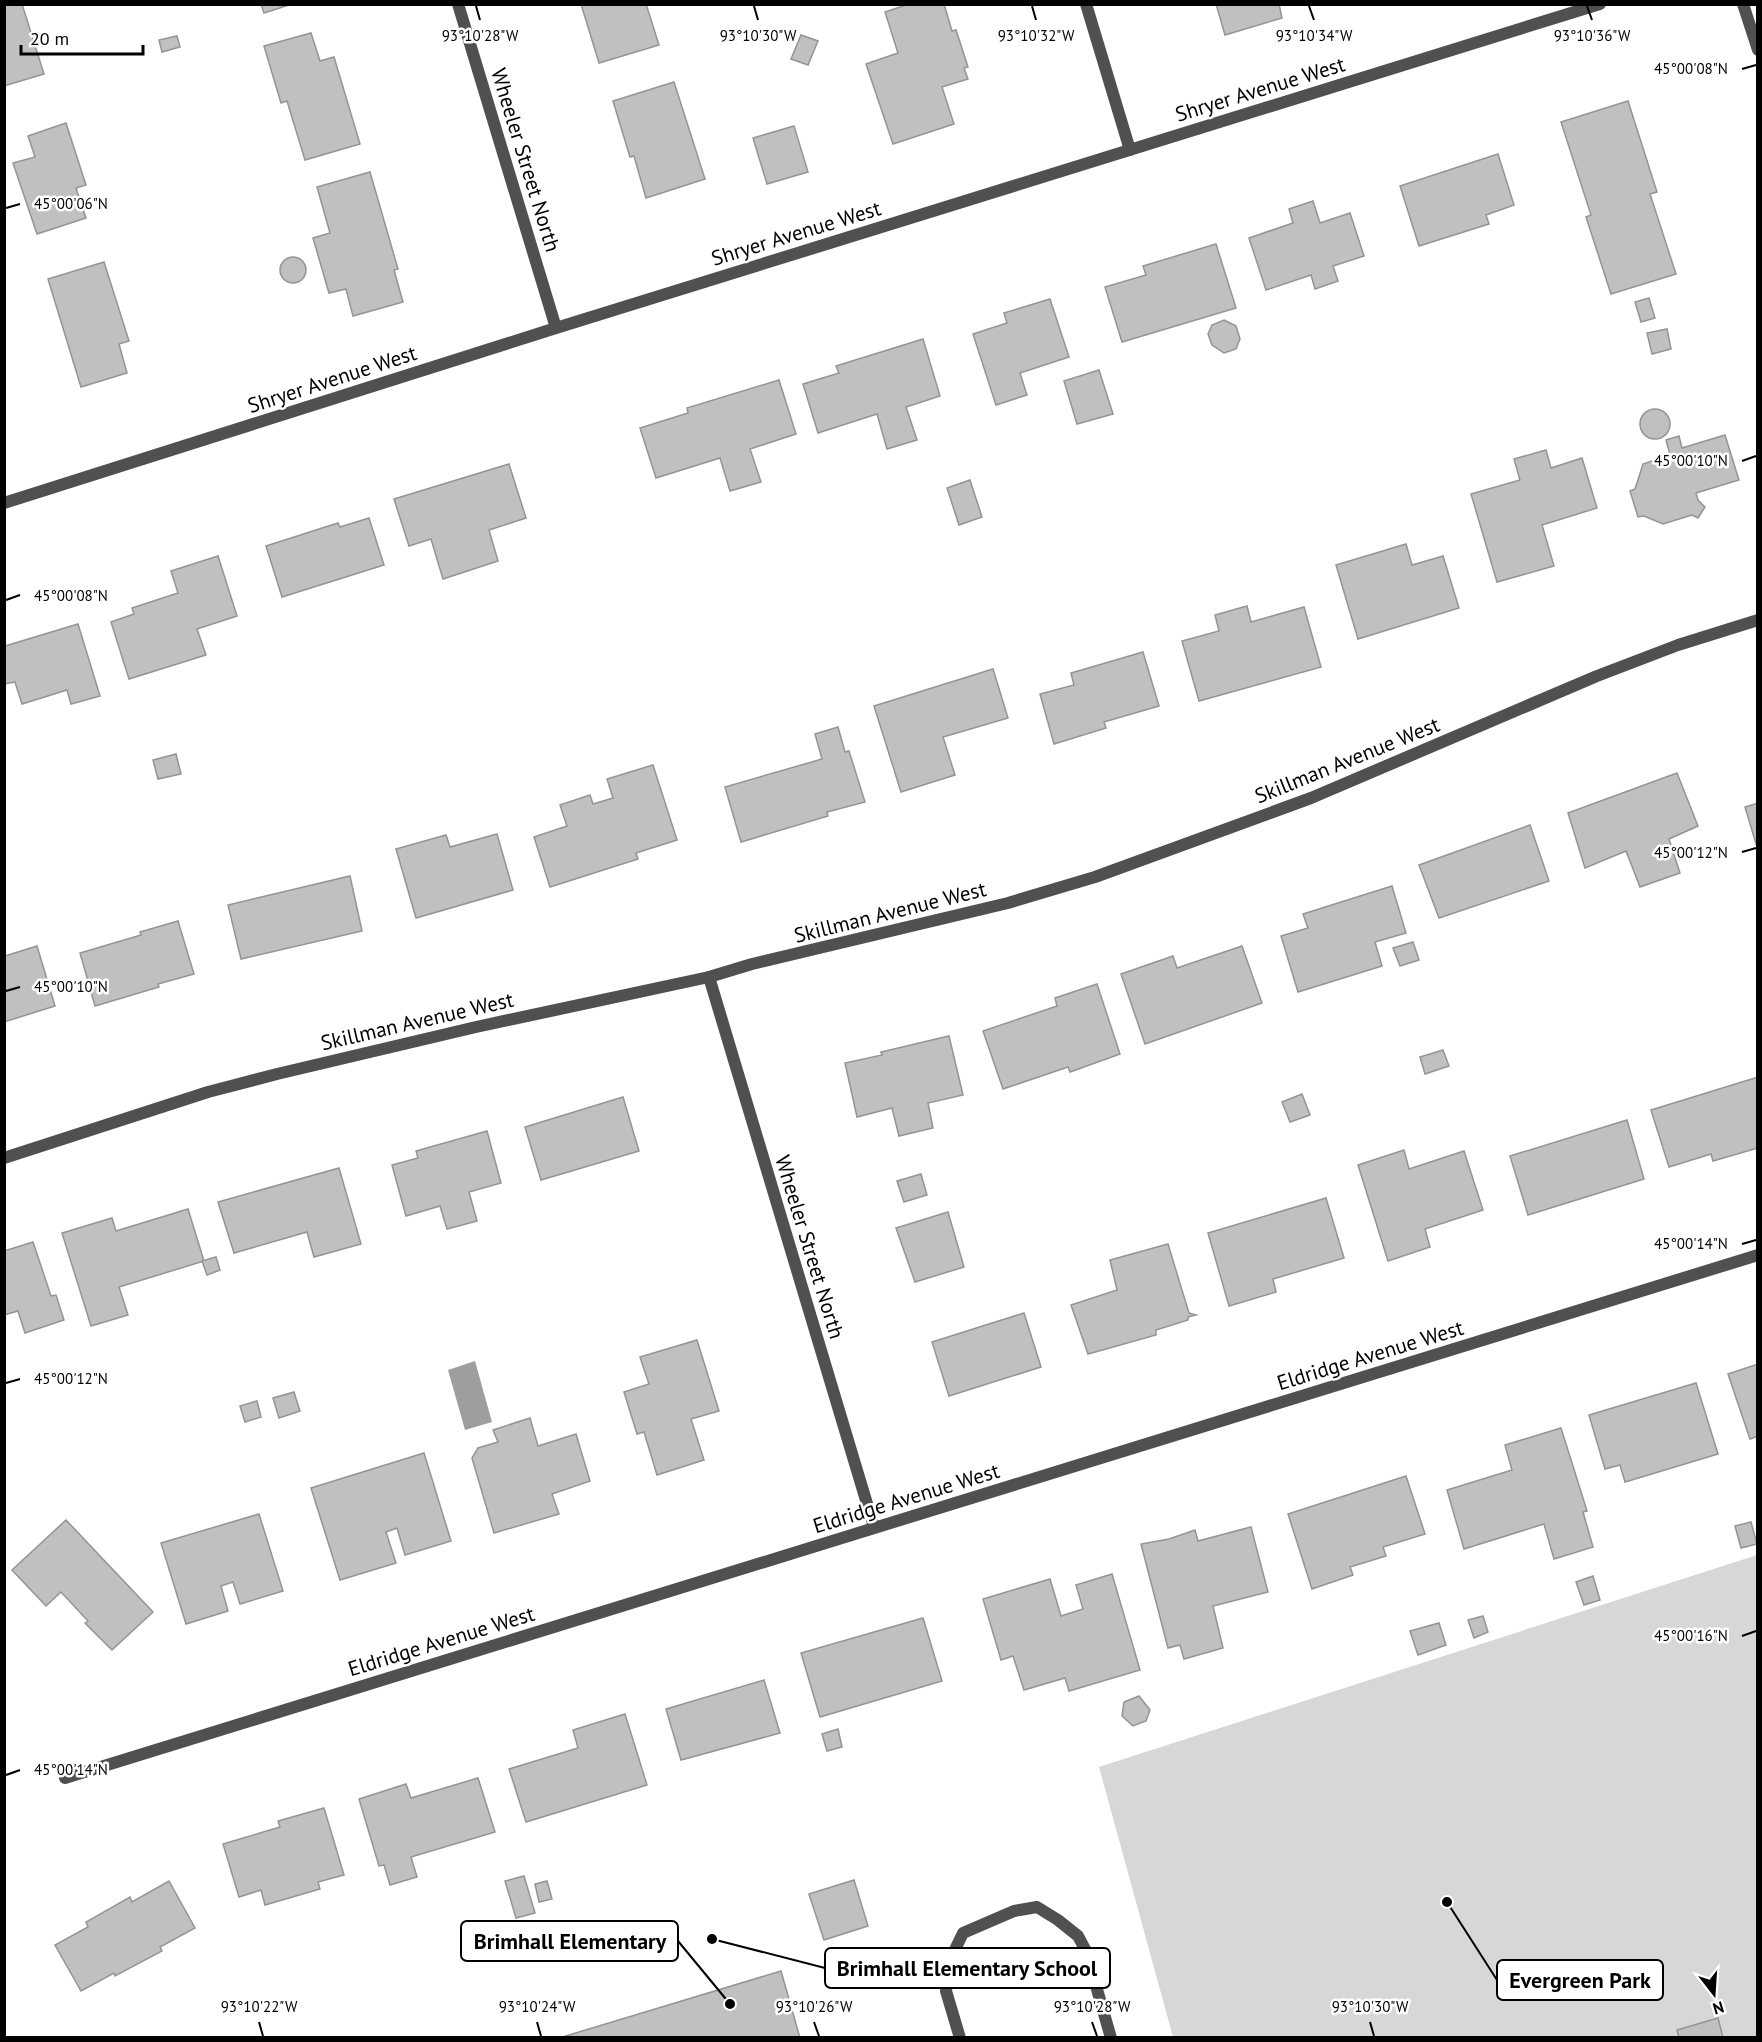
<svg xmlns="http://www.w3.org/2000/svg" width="1762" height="2042" font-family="'PT Sans',sans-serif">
	<rect width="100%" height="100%" fill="#fff"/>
	<polygon fill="#d7d7d7" points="1757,1555 1757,2037 1173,2037 1099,1767"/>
	<polygon fill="#9e9e9e" points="475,1361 492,1422 465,1430 448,1370"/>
	<g fill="#c0c0c0" stroke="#949494" stroke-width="1.5">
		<polygon points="4,4 22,4 44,74 4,86"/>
		<polygon points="261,4 292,4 264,13"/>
		<polygon points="581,4 646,4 659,45 599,63"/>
		<polygon points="909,4 944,4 952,31 956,30 968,67 964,68 968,79 942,87 954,124 893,144 866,64 898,53 885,12"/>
		<polygon points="1216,4 1279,4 1282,18 1225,35"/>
		<polygon points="311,33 320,61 334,57 360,144 305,160 287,101 281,103 264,46"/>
		<polygon points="801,35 818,41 808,65 791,59"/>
		<polygon points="177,36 180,47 162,52 159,40"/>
		<polygon points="674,82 705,179 646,198 634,156 630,157 613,101"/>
		<polygon points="1628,101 1657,192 1650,194 1676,274 1611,294 1586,217 1591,215 1561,122"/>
		<polygon points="66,123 86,185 76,188 86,218 37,234 13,163 35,157 28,136"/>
		<polygon points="794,126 808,172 767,184 753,138"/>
		<polygon points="1498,154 1514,205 1486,215 1489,224 1419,246 1400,186"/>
		<polygon points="370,172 398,269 394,270 403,302 353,316 346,289 329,293 313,238 330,233 317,187"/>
		<polygon points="1313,201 1320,223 1350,213 1364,256 1333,266 1338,281 1315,289 1311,275 1266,290 1249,238 1293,223 1289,209"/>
		<polygon points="1216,244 1236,308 1122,342 1105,287 1146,275 1143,266"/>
		<circle cx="293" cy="270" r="13"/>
		<polygon points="104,262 129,341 119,344 127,373 81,387 48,279"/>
		<polygon points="1649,298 1655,318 1641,322 1635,302"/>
		<polygon points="1050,299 1069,357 1020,373 1027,395 996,405 973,334 1007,323 1004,313"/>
		<polygon points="1224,320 1236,326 1240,339 1236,349 1224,353 1212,345 1208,334 1212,325"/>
		<polygon points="1667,329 1671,349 1652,354 1647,333"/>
		<polygon points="923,339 940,396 906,407 917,440 887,449 877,414 818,433 803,384 839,373 836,366"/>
		<polygon points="1099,370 1113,414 1077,424 1064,381"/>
		<polygon points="779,380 796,434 750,449 761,482 730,491 720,458 656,478 640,428 688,413 687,408"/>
		<circle cx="1655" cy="424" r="15"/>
		<polygon points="1725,435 1739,480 1696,493 1698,500 1705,507 1698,518 1692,515 1663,524 1644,516 1638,517 1630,491 1635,489 1643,464 1670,455 1666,440 1679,436 1682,448"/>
		<polygon points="1546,450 1551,468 1582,458 1597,508 1542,525 1554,566 1497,582 1471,494 1520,480 1514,459"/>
		<polygon points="509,464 526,518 489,530 498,561 443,579 431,539 409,546 394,499"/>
		<polygon points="970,480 982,517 959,525 947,488"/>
		<polygon points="369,518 384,565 282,597 266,546 338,523 340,527"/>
		<polygon points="1406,544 1412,565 1443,556 1459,608 1358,639 1336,565"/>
		<polygon points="218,556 237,616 197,629 206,655 129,679 111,622 134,614 132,608 178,593 171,571"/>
		<polygon points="1247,606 1251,622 1304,607 1321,667 1199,701 1182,641 1219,631 1215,615"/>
		<polygon points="78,624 100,696 71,704 67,690 22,704 15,682 4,684 4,643 5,646"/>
		<polygon points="1143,652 1159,706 1104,722 1106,728 1054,744 1040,694 1074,685 1071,673"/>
		<polygon points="993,669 1008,718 943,737 955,775 901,792 874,706"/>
		<polygon points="838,727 845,752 849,751 865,802 827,812 828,816 741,842 725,787 822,759 815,734"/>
		<polygon points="176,754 181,774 158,779 153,760"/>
		<polygon points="653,765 677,840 636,853 638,859 550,887 534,837 567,826 560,805 590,795 593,804 613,798 607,779"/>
		<polygon points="1677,773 1698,826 1669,839 1680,873 1640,887 1626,851 1585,868 1568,813"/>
		<polygon points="1758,803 1758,843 1756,844 1745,807"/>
		<polygon points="1530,825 1549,881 1439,918 1419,865"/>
		<polygon points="497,834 513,890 416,918 396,849 446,835 450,847"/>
		<polygon points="350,876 362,931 241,959 228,905"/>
		<polygon points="1392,886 1406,933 1375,942 1382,966 1298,992 1281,936 1308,928 1303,914"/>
		<polygon points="178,921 194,974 158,984 159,987 95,1006 80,953 141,935 140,932"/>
		<polygon points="1413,942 1419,960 1400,966 1393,948"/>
		<polygon points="37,946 55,1006 4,1022 4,954 5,956"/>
		<polygon points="1242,946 1262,1003 1145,1044 1121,974 1173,956 1177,968"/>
		<polygon points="1097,984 1120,1054 1070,1072 1068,1067 1003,1089 983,1031 1057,1006 1055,998"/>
		<polygon points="949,1036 963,1095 928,1103 933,1128 899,1136 892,1108 857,1117 845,1063 882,1055 881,1052"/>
		<polygon points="1443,1050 1449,1066 1425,1074 1420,1057"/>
		<polygon points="1758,1077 1758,1148 1713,1161 1711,1154 1669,1167 1651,1110"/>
		<polygon points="1302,1094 1310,1115 1290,1122 1282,1102"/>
		<polygon points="623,1097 639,1151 541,1180 525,1127"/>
		<polygon points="1627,1120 1644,1179 1528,1215 1510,1156"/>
		<polygon points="487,1131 501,1183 469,1192 477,1221 447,1229 440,1206 406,1216 392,1165 418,1158 416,1151"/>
		<polygon points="1404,1150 1409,1169 1464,1151 1483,1210 1425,1229 1430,1247 1388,1261 1358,1165"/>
		<polygon points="339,1168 361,1244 314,1257 307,1232 234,1253 218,1202"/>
		<polygon points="921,1174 927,1195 904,1202 897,1181"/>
		<polygon points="1326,1198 1344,1258 1273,1279 1276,1292 1229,1306 1208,1233"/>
		<polygon points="188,1209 204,1261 119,1287 128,1315 91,1326 62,1233 112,1218 116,1231"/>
		<polygon points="948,1212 964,1267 915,1282 896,1228"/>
		<polygon points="33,1242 51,1296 56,1295 64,1320 25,1333 18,1311 4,1315 4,1251"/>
		<polygon points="1168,1244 1189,1313 1196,1315 1188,1317 1188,1320 1156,1330 1156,1335 1088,1354 1071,1305 1117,1290 1110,1260"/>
		<polygon points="216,1257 220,1270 207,1275 202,1261"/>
		<polygon points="1024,1313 1041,1367 949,1396 932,1342"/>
		<polygon points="697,1340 719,1411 691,1419 704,1460 657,1475 644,1432 637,1434 624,1392 649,1384 640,1357"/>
		<polygon points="1758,1364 1758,1436 1750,1439 1728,1374"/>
		<polygon points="1696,1383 1718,1454 1625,1482 1620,1465 1605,1469 1589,1415"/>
		<polygon points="294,1392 300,1411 279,1418 273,1398"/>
		<polygon points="257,1401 261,1417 245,1422 240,1406"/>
		<polygon points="530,1418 538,1446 576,1434 590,1481 552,1494 559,1514 494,1533 472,1458 478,1448 498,1442 493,1430"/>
		<polygon points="1561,1428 1587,1511 1583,1512 1593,1547 1554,1559 1544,1524 1464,1549 1447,1490 1512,1470 1505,1445"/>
		<polygon points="424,1453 451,1541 405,1555 397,1528 386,1532 396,1563 340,1580 311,1488"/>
		<polygon points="1406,1476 1425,1534 1383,1547 1386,1556 1350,1567 1353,1575 1312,1589 1288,1514"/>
		<polygon points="259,1514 283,1591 240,1604 233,1582 221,1586 228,1611 186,1624 161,1543"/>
		<polygon points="66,1520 153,1612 112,1650 85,1623 88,1621 61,1592 46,1606 12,1570"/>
		<polygon points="1751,1522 1757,1544 1741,1548 1735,1526"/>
		<polygon points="1251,1527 1268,1592 1213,1606 1223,1648 1184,1659 1180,1645 1168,1648 1141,1544 1169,1539 1195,1530 1198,1541"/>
		<polygon points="1112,1574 1140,1670 1069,1691 1065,1678 1024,1690 1013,1656 1001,1660 983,1599 1050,1579 1061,1616 1083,1609 1076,1585"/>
		<polygon points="1593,1576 1600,1600 1584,1605 1576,1582"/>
		<polygon points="1483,1616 1488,1632 1474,1638 1468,1620"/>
		<polygon points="923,1618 942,1681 820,1717 801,1653"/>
		<polygon points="1439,1623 1446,1645 1418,1655 1410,1631"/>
		<polygon points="764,1680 780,1733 681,1760 666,1709"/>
		<polygon points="1139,1696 1150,1710 1146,1721 1133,1726 1122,1716 1124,1702"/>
		<polygon points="625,1714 647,1785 526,1822 509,1769 578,1748 573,1730"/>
		<polygon points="838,1729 842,1747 827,1751 822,1734"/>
		<polygon points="478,1778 495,1832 411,1857 417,1877 390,1885 384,1865 379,1866 359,1799 406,1784 411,1798"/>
		<polygon points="324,1808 344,1875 318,1882 320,1889 265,1905 261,1890 239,1897 223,1844 280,1827 278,1821"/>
		<polygon points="524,1876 535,1913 516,1918 505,1881"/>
		<polygon points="854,1880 868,1926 824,1940 809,1894"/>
		<polygon points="169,1881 195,1928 160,1947 162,1951 115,1976 114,1973 81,1991 55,1945 88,1927 86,1922 130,1897 132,1902"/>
		<polygon points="547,1881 552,1899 539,1902 535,1884"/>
		<polygon points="781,1971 800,2038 559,2038"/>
		<polygon points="1718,2018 1723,2038 1679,2038 1677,2030"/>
	</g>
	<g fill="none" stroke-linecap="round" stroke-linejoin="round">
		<polyline stroke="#505050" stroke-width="12" points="960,2038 946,1991 949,1962 963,1933 1014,1911 1037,1907 1058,1920 1078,1936 1086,1951 1111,2038"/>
		<g stroke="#505050" stroke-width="12">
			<polyline points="458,4 556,328"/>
			<polyline points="1086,4 1130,150"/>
			<polyline points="4,503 556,328 1600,4"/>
			<polyline points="709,977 874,1527"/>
			<polyline points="4,1158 208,1092 277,1074 476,1027 709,977 752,964 1008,903 1095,877 1311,798 1597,676 1678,645 1758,620"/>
			<polyline points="65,1778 1758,1255"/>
		</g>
		<polyline stroke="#505050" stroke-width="12" points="1743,4 1758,50"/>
	</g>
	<path fill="none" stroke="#000" stroke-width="2" d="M476,6l4,14M754,6l4,14M1032,6l4,14M1309,6l5,14M1587,6l5,14M1742,69l14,-4M6,208l14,-4M1742,461l14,-5M6,600l14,-5M1742,852l14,-4M6,991l14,-4M1742,1244l14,-4M6,1383l14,-4M1742,1636l14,-5M6,1775l14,-5M259,2022l4,14M537,2022l4,14M814,2022l5,14M1092,2022l5,14M1370,2022l4,14"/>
	<g text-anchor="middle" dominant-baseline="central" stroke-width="5" stroke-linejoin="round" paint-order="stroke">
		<g font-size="21" fill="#000" stroke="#fff">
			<text transform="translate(1260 89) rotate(-17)">Shryer Avenue West</text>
			<text transform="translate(526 160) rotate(73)">Wheeler Street North</text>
			<text transform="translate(796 233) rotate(-17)">Shryer Avenue West</text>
			<text transform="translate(332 379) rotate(-18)">Shryer Avenue West</text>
			<text transform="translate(1347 760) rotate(-22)">Skillman Avenue West</text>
			<text transform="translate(890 912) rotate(-14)">Skillman Avenue West</text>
			<text transform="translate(417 1021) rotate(-13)">Skillman Avenue West</text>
			<text transform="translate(810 1247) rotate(73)">Wheeler Street North</text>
			<text transform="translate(1370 1355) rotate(-17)">Eldridge Avenue West</text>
			<text transform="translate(906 1498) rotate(-17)">Eldridge Avenue West</text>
			<text transform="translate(441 1641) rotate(-17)">Eldridge Avenue West</text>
		</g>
	</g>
	<g font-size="15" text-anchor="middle" fill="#000" stroke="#fff" stroke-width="5" stroke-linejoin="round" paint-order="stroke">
		<text x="480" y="41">93°10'28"W</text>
		<text x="758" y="41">93°10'30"W</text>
		<text x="1036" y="41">93°10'32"W</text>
		<text x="1314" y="41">93°10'34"W</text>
		<text x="1592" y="41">93°10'36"W</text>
		<text x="1691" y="74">45°00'08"N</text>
		<text x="71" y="209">45°00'06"N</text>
		<text x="1691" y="466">45°00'10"N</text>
		<text x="71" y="601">45°00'08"N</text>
		<text x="1691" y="858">45°00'12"N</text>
		<text x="71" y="992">45°00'10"N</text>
		<text x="1691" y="1249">45°00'14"N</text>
		<text x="71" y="1384">45°00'12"N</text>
		<text x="1691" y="1641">45°00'16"N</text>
		<text x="71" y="1775">45°00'14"N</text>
		<text x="259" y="2012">93°10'22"W</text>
		<text x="537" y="2012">93°10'24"W</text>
		<text x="814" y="2012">93°10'26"W</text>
		<text x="1092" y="2012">93°10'28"W</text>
		<text x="1370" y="2012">93°10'30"W</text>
	</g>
	<path fill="none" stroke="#000" stroke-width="2" d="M730 2004L678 1941M712 1939L825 1968M1447 1902L1497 1980"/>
	<g fill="#000" stroke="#fff" stroke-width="2">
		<circle cx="730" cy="2004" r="6"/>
		<circle cx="712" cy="1939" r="6"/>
		<circle cx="1447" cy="1902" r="6"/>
	</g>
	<g fill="#fff" stroke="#000" stroke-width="2">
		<rect x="461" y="1921" width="217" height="40" rx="6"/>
		<rect x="825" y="1948" width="285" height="40" rx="6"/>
		<rect x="1497" y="1960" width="166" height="40" rx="6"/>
	</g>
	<g font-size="22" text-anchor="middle" font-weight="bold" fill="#000">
		<text x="570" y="1949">Brimhall Elementary</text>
		<text x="967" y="1976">Brimhall Elementary School</text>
		<text x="1580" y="1988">Evergreen Park</text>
	</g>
	<rect width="1762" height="2042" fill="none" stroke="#000000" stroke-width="12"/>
	<g transform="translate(1714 1994) rotate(163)" stroke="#ffffff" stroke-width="4.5" paint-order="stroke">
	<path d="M0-4.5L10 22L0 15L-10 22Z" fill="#000000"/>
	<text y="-9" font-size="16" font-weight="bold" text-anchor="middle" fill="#000000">N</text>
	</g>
	<path d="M21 45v9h122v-9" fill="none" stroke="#000000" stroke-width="3"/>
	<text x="30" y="45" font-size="18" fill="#000000" stroke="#ffffff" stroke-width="4.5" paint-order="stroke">20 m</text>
</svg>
